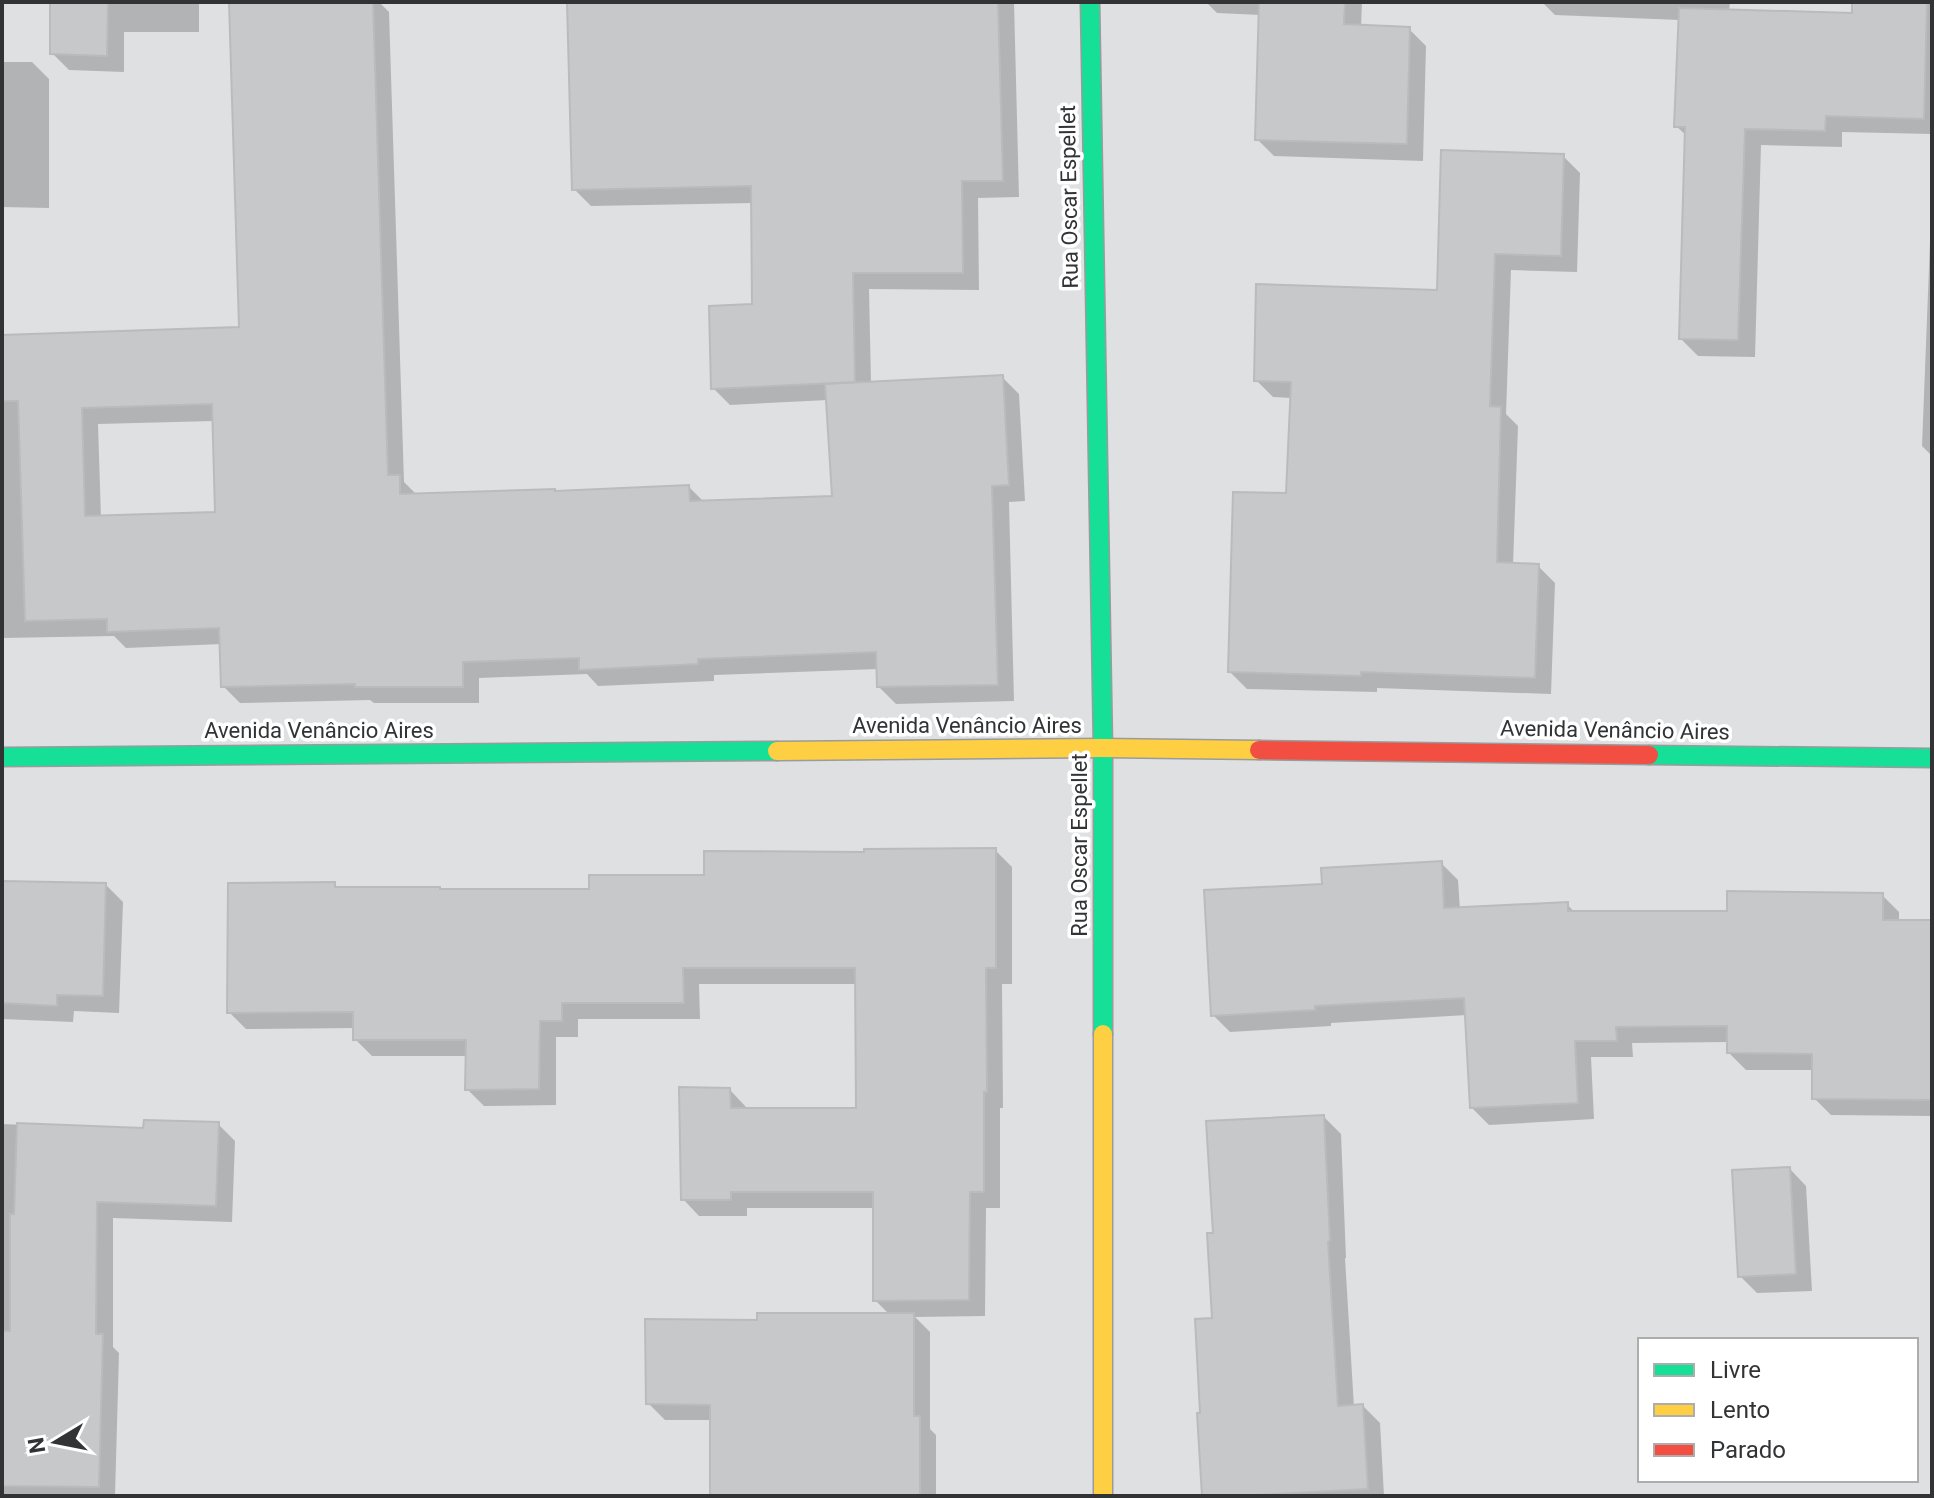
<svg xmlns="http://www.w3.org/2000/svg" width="1934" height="1498" font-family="Roboto,sans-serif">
	<rect width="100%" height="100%" fill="#dee0e2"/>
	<g fill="#0003" fill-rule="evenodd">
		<polygon points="52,2 199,2 199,32 124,32 124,72 69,70 52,53"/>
		<path d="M231,2h148l10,10 15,470 12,12 141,-1 132,-6 15,15 130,-4 -6,-98 -98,5 -17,-17 41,-82 -1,-103 -162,3 -17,-17 -4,-187h444l5,195 -41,1 1,92 -110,-1 2,95 131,-7 17,17 6,107 -16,1 5,199 -118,3 -17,-17 -1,-18 -164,6v6l-116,5 -11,-12 -108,4v25h-105l-4,-3 -130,3 -17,-17 -1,-42 -96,4 -12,-12 -112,2v-301l240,-8zM214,421l3,93 -116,4 -3,-94z"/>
		<polygon points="1206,2 1362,2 1361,27 1409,29 1426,46 1423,161 1274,156 1257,139 1261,15 1217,13"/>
		<polygon points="1542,2 1730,2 1729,11 1854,15 1854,2 1932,2 1932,134 1842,132 1842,147 1761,145 1755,357 1698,356 1681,339 1687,136 1676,126 1680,20 1555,15"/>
		<polygon points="2,62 32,62 49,79 49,208 2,207"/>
		<polygon points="1563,156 1580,173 1577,272 1511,270 1506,414 1518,426 1513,565 1538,566 1555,583 1551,694 1377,688 1377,692 1247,689 1230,672 1288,496 1292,398 1273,397 1256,380 1438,292"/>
		<polygon points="1932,190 1932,456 1922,446"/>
		<polygon points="995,850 1012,867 1012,984 1002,984 1003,1108 1000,1108 1000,1208 986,1208 985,1316 915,1317 930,1332 930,1429 936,1435 936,1496 712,1496 712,1420 665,1420 648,1403 759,1322 890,1315 875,1300 875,1208 747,1208 747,1216 699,1216 683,1199 730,1090 746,1107 747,1110 858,1110 858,984 699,984 700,1019 578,1019 578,1037 556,1037 556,1105 484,1106 467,1089 468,1056 372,1056 355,1039 355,1028 246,1029 229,1012 334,884 339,889 591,891 866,854"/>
		<polygon points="1441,863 1458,880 1460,910 1567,904 1575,913 1729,913 1882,895 1899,912 1899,922 1932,922 1932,1116 1831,1115 1814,1098 1814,1070 1746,1070 1729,1053 1729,1042 1632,1043 1633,1057 1591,1057 1594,1119 1489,1125 1472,1108 1467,1015 1331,1023 1331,1026 1230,1032 1213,1015 1324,886"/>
		<polygon points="2,883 106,885 123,902 119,1013 74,1011 73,1022 2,1019"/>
		<polygon points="1324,1117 1341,1134 1346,1258 1345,1258 1354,1407 1363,1406 1380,1423 1384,1496 1204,1496 1203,1415 1214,1320 1215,1234"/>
		<polygon points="2,1124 145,1130 218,1124 235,1141 232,1222 113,1218 113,1347 119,1353 115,1496 2,1496"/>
		<polygon points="1790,1169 1806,1186 1812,1291 1757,1293 1740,1276"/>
	</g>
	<g fill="#c7c8ca" stroke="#babbbc" stroke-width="2" fill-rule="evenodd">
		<polygon points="50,2 108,2 107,56 50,54"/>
		<path d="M229,2h144l15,473h12v19l155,-5v2l134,-6 1,16 142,-5 -7,-112 178,-9 6,110 -17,1 6,199 -121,2 -1,-35 -178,7v5l-119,6v-12l-116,4v25h-108v-3l-134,3 -2,-59 -112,4v-13l-82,2 -7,-220h-16v-66l237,-8zM212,404l3,108 -130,4 -3,-108z"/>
		<polygon points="567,2 998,2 1003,181 962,181 963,273 853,273 855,382 711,389 709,306 752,304 751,186 572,190"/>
		<polygon points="1259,2 1345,2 1344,24 1410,27 1407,144 1255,140"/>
		<polygon points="1852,2 1927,2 1924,119 1826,116 1825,131 1745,129 1738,340 1679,339 1685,127 1674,127 1679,8 1852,13"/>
		<polygon points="1441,150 1564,154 1561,256 1495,254 1490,406 1501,407 1497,562 1539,564 1535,678 1361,672 1361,676 1228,672 1233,492 1286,493 1291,382 1254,381 1256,284 1437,290"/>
		<polygon points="996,848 996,968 986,968 987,1092 984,1092 984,1192 970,1192 969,1300 873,1301 873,1192 731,1192 731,1200 681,1200 679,1087 730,1088 731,1108 856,1108 855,968 683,968 684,1003 562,1003 562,1021 540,1021 539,1089 465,1090 466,1040 353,1040 353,1012 227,1013 228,883 335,882 335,887 440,887 440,889 589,889 589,875 704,875 704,851 864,852 864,849"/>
		<polygon points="1442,861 1444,908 1568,902 1568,911 1727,911 1727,891 1883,893 1883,920 1932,920 1932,1100 1812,1099 1812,1054 1727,1053 1727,1026 1616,1027 1617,1041 1575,1041 1578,1103 1470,1108 1464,998 1315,1006 1315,1010 1211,1016 1204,890 1322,884 1321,868"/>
		<polygon points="2,881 106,883 103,996 57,995 57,1006 2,1003"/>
		<polygon points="1324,1115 1330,1241 1328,1242 1338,1406 1363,1404 1368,1489 1240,1496 1202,1496 1197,1413 1200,1413 1195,1319 1212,1318 1207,1233 1213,1233 1206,1121"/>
		<polygon points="144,1120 219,1122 216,1206 97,1202 96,1334 103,1334 99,1487 2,1486 2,1331 10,1331 10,1214 14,1214 17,1123 143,1128"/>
		<polygon points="1790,1167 1796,1274 1738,1277 1732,1170"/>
		<polygon points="757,1313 914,1313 914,1416 920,1416 920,1496 710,1496 710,1405 646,1404 645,1319 757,1320"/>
	</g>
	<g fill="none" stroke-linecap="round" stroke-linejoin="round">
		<g stroke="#999b9c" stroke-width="21">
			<g id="fast">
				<polyline points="1090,2 1103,748 1103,1034"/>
				<polyline points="1649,755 1932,758"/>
				<polyline points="2,757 777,751"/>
			</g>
		</g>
		<g stroke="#999b9c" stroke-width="21">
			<g id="slow">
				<polyline points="777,751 1103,748 1259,750"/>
				<polyline points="1103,1034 1103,1496"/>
			</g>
		</g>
		<g stroke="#999b9c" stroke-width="21">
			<polyline id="jam" points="1259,750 1649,755"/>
		</g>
		<use href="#fast" stroke="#16e098" stroke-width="18"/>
		<use href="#slow" stroke="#ffcf43" stroke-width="18"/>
		<use href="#jam" stroke="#f24e42" stroke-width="18"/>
	</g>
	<g text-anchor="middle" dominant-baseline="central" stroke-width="7" stroke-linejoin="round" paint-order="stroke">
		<g font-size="22" fill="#323335" stroke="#fff">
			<text transform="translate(1069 197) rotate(-91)">Rua Oscar Espellet</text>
			<text x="967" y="725">Avenida Venâncio Aires</text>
			<text x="319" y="730">Avenida Venâncio Aires</text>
			<text transform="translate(1615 730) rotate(1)">Avenida Venâncio Aires</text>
			<text transform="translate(1079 845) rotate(-90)">Rua Oscar Espellet</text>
		</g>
	</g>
	<rect width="1934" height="1498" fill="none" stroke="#323335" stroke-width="8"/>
	<rect x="1638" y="1338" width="280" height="144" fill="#ffffff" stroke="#adadae" stroke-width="2"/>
	<rect x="1654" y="1364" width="40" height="12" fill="#16e098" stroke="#adadae" stroke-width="2"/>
	<text x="1710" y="1378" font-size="24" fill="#323335">Livre</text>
	<rect x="1654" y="1404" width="40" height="12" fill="#ffcf43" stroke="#adadae" stroke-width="2"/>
	<text x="1710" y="1418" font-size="24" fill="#323335">Lento</text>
	<rect x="1654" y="1444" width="40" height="12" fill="#f24e42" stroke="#adadae" stroke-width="2"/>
	<text x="1710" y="1458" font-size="24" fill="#323335">Parado</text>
	<g transform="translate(56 1442) rotate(260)" stroke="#ffffff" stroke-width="6" paint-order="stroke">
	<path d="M0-6L14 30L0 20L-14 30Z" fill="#323335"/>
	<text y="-12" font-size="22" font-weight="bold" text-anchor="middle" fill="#323335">N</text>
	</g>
</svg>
